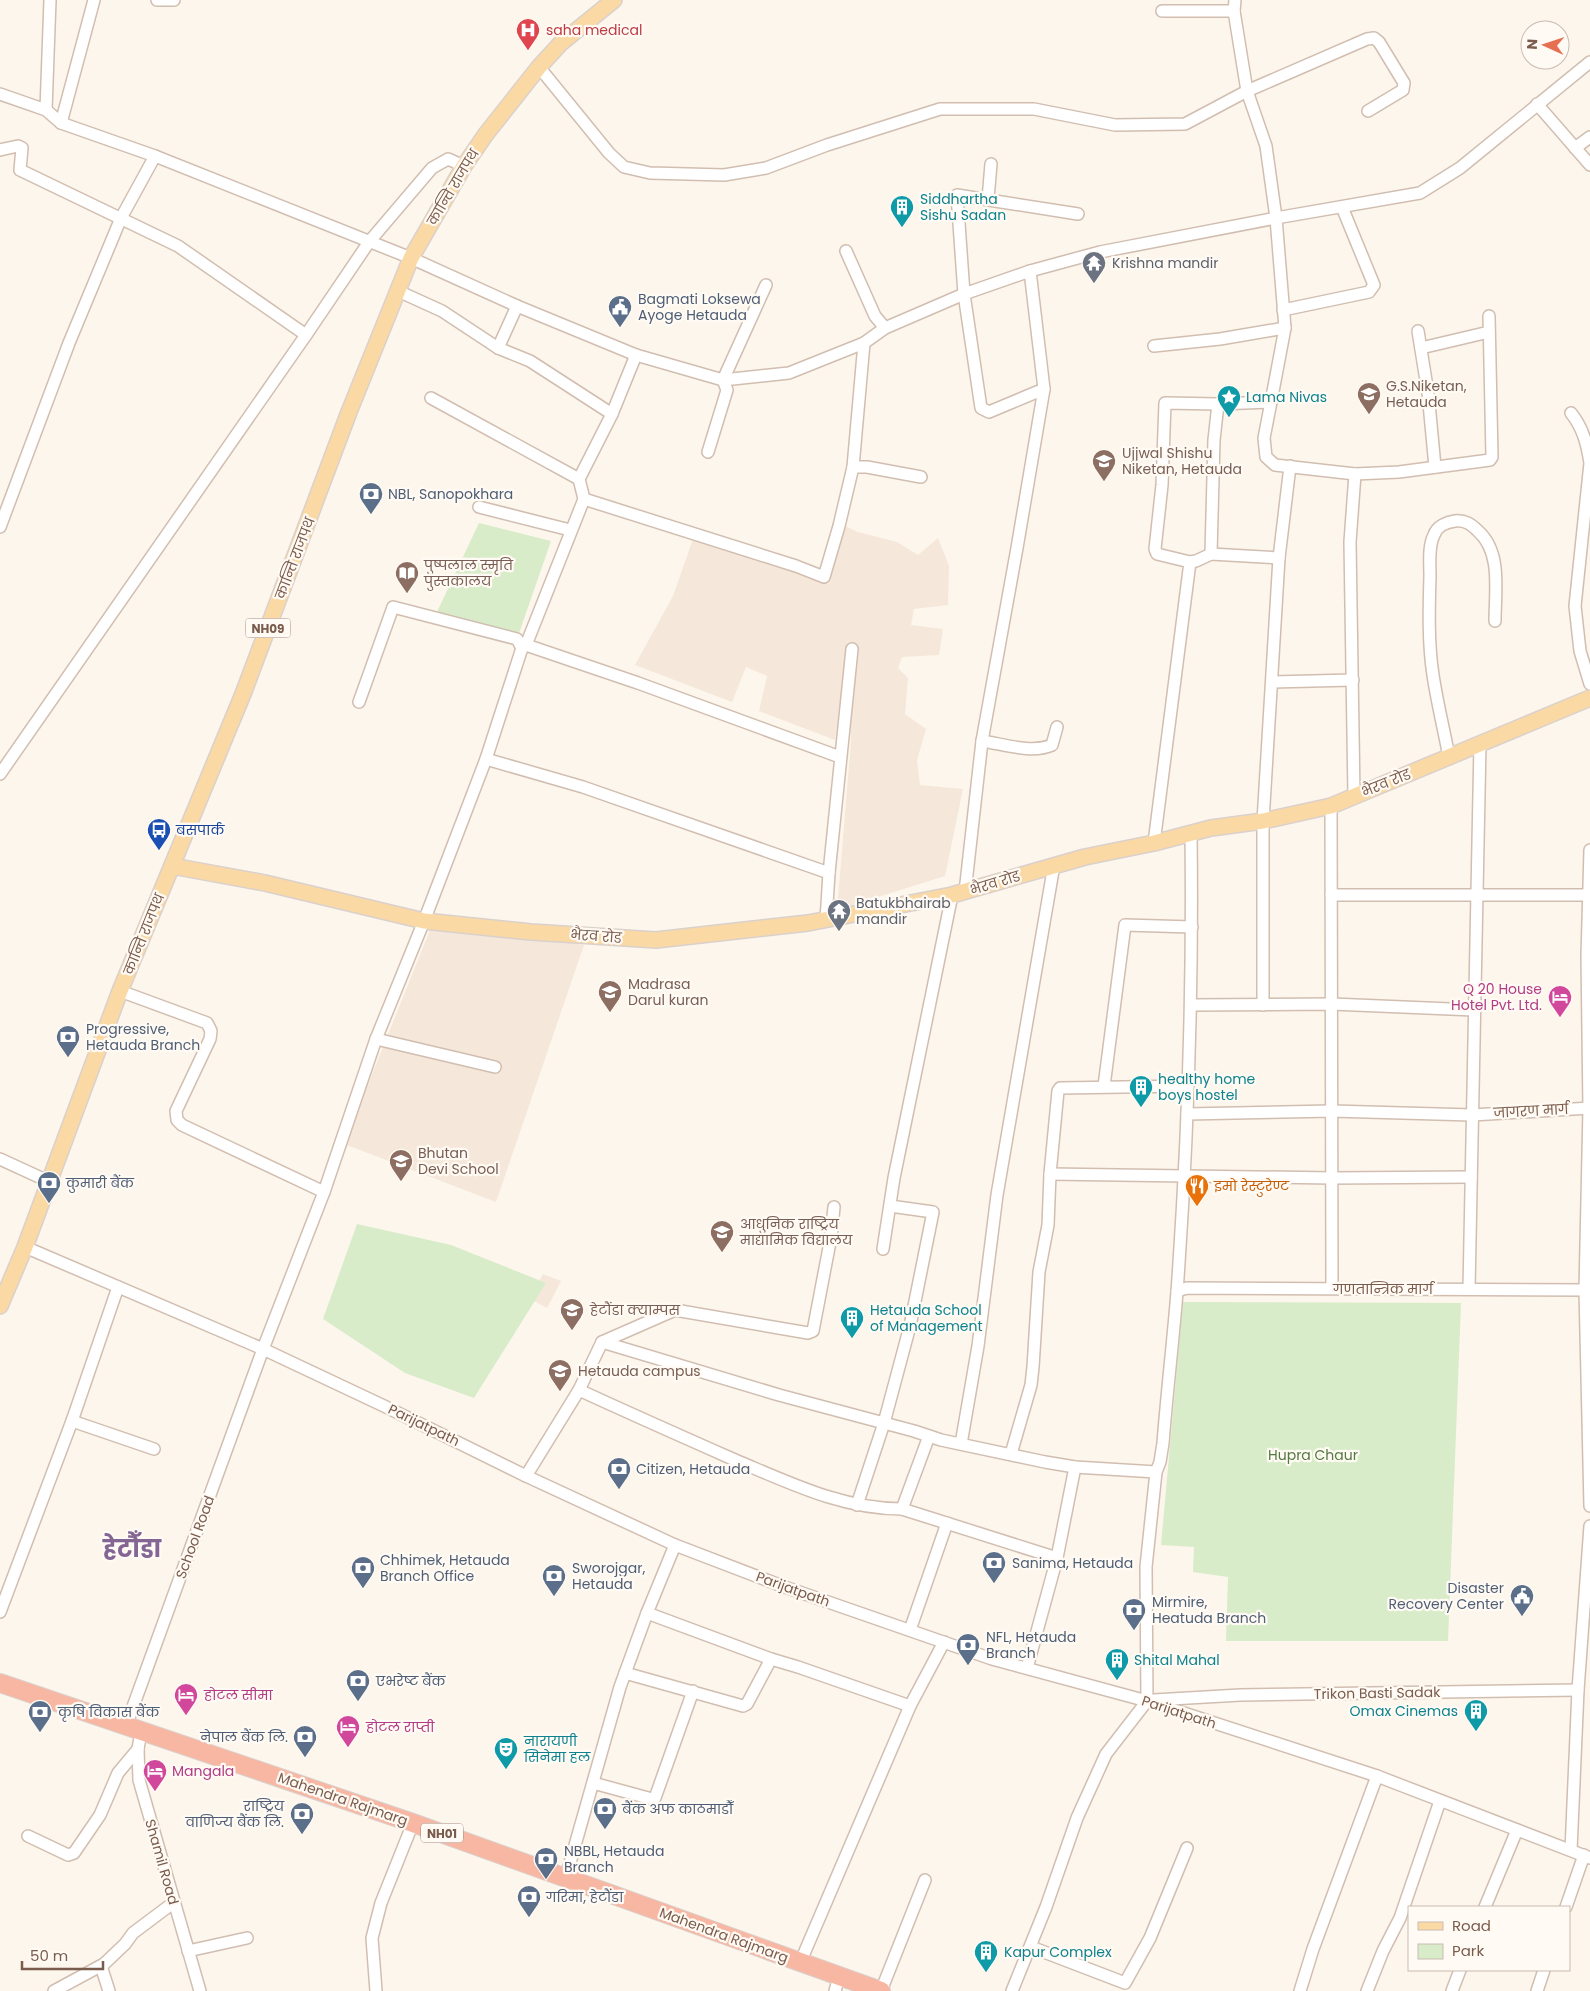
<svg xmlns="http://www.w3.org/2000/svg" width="1590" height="1991" font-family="Poppins,'Noto Sans Devanagari',sans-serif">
	<rect width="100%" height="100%" fill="#fdf6ec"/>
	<g fill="#f5e8da">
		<polygon points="841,524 858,532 897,542 918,555 938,538 949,566 948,605 914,609 911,625 943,629 939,655 902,657 898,668 908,678 905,714 926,729 917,760 920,785 963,789 945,876 837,910 851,741 848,640 835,740 759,711 767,676 746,667 732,702 635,665 673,596 694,536 828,584"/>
		<polygon points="432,925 584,945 496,1202 344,1144"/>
		<polygon points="543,1274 561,1281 547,1308 530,1299"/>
	</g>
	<g fill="#d8ecc9">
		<polygon points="479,523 551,541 517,639 436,614"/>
		<polygon points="357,1224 451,1245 546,1283 474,1398 405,1373 323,1319"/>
		<polygon points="1183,1302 1461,1303 1448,1641 1226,1641 1228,1577 1193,1572 1194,1547 1161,1545"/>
	</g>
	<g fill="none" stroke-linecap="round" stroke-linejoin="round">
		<g stroke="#d1beb0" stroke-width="14">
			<g id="minor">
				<polyline points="157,0 174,0"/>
				<polyline points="1162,11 1234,11"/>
				<polyline points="539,67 609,153 624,167 650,173 724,175 766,168 827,145 940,109 1034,109 1115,125 1185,124 1247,91 1367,39 1374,38 1379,42 1404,83 1403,90 1368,111"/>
				<polyline points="0,94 46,110 61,123 155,156 411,258 517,306 636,355 723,380 789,373 864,343 885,328 964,294 1030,271 1100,252 1276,218 1420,193 1460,168 1590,62"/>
				<polyline points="1537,104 1590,165"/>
				<polyline points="46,110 50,0"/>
				<polyline points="61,123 94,0"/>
				<polyline points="1575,148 1590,137"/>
				<polyline points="0,150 18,146 22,148 20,170 178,246 306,335"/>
				<polyline points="988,199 991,164"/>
				<polyline points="846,251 875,316 885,328"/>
				<polyline points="398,291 442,311 498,348 530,361 612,414"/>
				<polyline points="1283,310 1369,292 1374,285 1342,207"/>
				<polyline points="1418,331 1428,393 1435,467"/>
				<polyline points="1154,346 1220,339 1285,328"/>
				<polyline points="498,348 517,306"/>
				<polyline points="1421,348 1489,332"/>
				<polyline points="1044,389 989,412 981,408 964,294 957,195 1078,214"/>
				<polyline points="431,398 579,479"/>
				<polyline points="1271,402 1264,438 1266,457 1275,465 1355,474 1399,472 1490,460 1492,457 1489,316"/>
				<path d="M1571,413c12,15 16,31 19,50l-15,143 5,45 10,33"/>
				<polyline points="708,452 727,390 723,380 766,285"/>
				<polyline points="853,467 867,467 921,477"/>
				<polyline points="584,499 796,566 824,577 839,526 853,467 864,343"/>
				<polyline points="479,507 570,530"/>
				<polyline points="0,527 69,343 121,218 155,156"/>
				<polyline points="1211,554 1279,558"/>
				<polyline points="1190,562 1196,561 1211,554 1214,440 1218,404 1271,402 1285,328 1276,218 1266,146 1247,91 1234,11 1235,0"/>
				<polyline points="526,645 638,683 840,757"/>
				<polyline points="1272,682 1353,680"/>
				<polyline points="359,702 393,607 517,639 522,648"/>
				<path d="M982,741c21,3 50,13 70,4l5,-18"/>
				<path d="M1449,757c-5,-27 -12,-55 -16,-82 -5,-32 -4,-67 -3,-99 0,-12 -2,-30 4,-41 3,-9 13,-13 21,-14 10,-1 16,3 23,10 24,21 17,60 17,90"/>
				<polyline points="486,759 583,787 829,873"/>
				<polyline points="0,774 306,335 369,242 432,168 448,159 464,166"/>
				<polyline points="1354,796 1350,542 1355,474"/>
				<polyline points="1331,806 1332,1288"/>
				<polyline points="1154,843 1190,562 1157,554 1155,549 1162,485 1165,403 1218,404"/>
				<polyline points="1590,850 1587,956 1589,1108 1585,1290 1590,1506"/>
				<polyline points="965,892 982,741 1017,548 1044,389 1030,271"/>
				<polyline points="1331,895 1590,895"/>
				<polyline points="826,920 829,873 852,649"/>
				<polyline points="120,991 207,1023 211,1031 210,1039 176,1111 177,1120 182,1125 324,1192"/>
				<polyline points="1191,1005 1332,1004 1474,1010"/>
				<polyline points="1263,1005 1263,821 1279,558 1290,466"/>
				<polyline points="376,1039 495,1067"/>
				<polyline points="1104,1086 1125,925 1192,927"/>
				<polyline points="1187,1114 1332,1111 1472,1115 1590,1108"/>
				<polyline points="0,1159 50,1182"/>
				<polyline points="1050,1174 1332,1178 1471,1177"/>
				<polyline points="25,1247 263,1349 384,1406 526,1476 675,1545 782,1586 992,1659 1147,1701 1377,1776 1590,1858"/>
				<polyline points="883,1249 894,1178 952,895"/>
				<polyline points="1469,1289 1480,744"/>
				<polyline points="1177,1291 1187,1288 1590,1290"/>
				<polyline points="602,1342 779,1395 914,1431 941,1440 1045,1462 1075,1467 1156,1472"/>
				<path d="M579,1390c52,24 104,47 156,70 55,23 107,49 167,49l155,49"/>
				<polyline points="72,1421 154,1449"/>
				<polyline points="961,1444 978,1346 997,1195 1054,865"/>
				<polyline points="1011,1454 1031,1385 1033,1367 1039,1272 1048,1225 1050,1174 1058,1091 1060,1088 1187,1086"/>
				<polyline points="526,1476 579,1390 602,1342 675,1310 808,1333 813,1331 831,1237 834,1207"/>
				<polyline points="857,1505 884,1423 910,1326 933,1212 890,1206"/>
				<polyline points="902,1509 929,1436"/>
				<polyline points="0,1612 72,1421 118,1287"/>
				<polyline points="647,1613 771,1659 798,1667 910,1706"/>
				<polyline points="910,1630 947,1523"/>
				<polyline points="1027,1668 1057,1558 1075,1467"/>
				<polyline points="625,1673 743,1706 747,1704 771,1659"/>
				<polyline points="1154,1700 1240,1695 1578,1690"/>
				<polyline points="126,1726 263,1349 324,1192 376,1039 424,921 486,759 522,648 526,645 584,499 579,479 612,414 636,355"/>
				<polyline points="141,1732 138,1749 139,1780 200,1991"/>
				<polyline points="593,1783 652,1799 655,1798 693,1691"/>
				<polyline points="28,1836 68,1855 74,1853 100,1815 118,1773 138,1749"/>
				<polyline points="1571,1850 1578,1690 1590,1526"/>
				<polyline points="566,1877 620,1687 647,1613 675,1545"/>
				<polyline points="1485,1907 1517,1830"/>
				<polyline points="1566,1907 1584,1855"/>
				<polyline points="1031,1947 1125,1983 1150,1938 1187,1848"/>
				<polyline points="188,1951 247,1938"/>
				<polyline points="800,1963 910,1706 944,1642"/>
				<polyline points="101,1966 109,1991"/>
				<polyline points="54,1991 104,1964 125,1944 133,1933 173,1903"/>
				<polyline points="376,1991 372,1938 381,1903 413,1823"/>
				<polyline points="835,1991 839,1977"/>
				<polyline points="881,1991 925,1880"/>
				<path d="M1012,1991l34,-84 31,-89 29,-64 41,-53 -1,-134 10,-95 4,-10 3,-19c4,-51 10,-101 14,-151 11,-153 16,-306 14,-459"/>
				<polyline points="1300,1991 1313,1949 1377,1776"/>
				<polyline points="1367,1991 1383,1951 1400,1918 1440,1801"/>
				<polyline points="1452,1991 1460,1970"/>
				<polyline points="1537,1991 1544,1970"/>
			</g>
		</g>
		<g stroke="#dad1cd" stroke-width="18">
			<g id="major">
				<polyline points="172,866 265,883 424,921 531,932 656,940 808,923 952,895 1085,857 1154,843 1211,828 1263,821 1331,806 1590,698"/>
				<polyline points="0,1306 25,1247 120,991 243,694 349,412 411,258 464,166 486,134 539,67 561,43 614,0"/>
			</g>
		</g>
		<g stroke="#dad1cd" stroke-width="20">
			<polyline id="highway" points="0,1683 413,1823 881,1991"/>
		</g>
		<use href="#minor" stroke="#fff" stroke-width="11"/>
		<use href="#major" stroke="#fbd9a5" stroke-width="15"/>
		<use href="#highway" stroke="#f7b7a3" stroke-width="18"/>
	</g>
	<defs>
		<g id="hospital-pin" transform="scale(1.25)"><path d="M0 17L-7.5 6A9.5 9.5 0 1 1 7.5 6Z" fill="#e0444e" stroke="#fffaf3"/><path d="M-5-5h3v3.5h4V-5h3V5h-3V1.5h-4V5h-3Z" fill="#fff"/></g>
		<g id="building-pin" transform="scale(1.25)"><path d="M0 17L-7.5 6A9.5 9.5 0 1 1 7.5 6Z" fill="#0f9aa8" stroke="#fffaf3"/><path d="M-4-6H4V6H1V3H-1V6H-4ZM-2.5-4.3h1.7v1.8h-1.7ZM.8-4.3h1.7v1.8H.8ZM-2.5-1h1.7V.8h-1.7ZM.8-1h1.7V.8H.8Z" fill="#fff"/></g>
		<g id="temple-pin" transform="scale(1.25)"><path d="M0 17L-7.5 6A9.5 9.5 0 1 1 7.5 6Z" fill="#6b7280" stroke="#fffaf3"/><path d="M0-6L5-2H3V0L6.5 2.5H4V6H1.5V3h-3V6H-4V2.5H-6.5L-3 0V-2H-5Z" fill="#fff"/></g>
		<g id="civic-pin" transform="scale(1.25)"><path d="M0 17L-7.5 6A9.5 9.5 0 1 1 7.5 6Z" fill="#5c6f8a" stroke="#fffaf3"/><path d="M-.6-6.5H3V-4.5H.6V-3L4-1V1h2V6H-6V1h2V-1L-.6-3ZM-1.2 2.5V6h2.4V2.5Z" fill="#fff"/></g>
		<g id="school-pin" transform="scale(1.25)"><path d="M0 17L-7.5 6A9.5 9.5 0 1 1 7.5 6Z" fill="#8d6e63" stroke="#fffaf3"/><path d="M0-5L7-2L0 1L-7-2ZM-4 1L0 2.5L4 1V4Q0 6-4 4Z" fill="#fff"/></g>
		<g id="sight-pin" transform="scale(1.25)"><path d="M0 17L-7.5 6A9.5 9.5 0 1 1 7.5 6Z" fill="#0f9aa8" stroke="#fffaf3"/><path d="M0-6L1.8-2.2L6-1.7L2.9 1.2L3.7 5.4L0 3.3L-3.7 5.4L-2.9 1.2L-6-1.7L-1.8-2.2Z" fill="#fff"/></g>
		<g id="bank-pin" transform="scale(1.25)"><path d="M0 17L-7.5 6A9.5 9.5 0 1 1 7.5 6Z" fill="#5c6f8a" stroke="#fffaf3"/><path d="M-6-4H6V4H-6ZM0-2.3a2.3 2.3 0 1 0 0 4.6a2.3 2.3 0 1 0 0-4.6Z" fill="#fff"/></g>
		<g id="library-pin" transform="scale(1.25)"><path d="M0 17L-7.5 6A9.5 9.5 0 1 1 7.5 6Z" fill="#8d6e63" stroke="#fffaf3"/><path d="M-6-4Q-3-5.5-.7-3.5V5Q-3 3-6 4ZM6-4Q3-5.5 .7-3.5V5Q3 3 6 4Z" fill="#fff"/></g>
		<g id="bus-pin" transform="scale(1.25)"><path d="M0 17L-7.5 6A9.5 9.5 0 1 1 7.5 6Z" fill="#1a4fb4" stroke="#fffaf3"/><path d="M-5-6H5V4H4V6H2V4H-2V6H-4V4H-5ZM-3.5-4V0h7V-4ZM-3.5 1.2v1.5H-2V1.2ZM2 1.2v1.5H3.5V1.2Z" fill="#fff"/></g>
		<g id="hotel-pin" transform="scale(1.25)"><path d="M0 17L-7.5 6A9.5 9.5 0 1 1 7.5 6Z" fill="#d1479c" stroke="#fffaf3"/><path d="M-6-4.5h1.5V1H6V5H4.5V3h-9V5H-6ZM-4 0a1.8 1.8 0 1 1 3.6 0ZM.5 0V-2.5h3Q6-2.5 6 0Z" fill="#fff"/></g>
		<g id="restaurant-pin" transform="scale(1.25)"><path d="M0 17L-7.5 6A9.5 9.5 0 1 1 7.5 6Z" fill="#e8710a" stroke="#fffaf3"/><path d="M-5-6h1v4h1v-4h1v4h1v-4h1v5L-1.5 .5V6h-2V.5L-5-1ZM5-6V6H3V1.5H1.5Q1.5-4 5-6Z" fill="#fff"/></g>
		<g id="university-pin" transform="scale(1.25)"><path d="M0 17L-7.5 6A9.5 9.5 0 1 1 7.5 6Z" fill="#8d6e63" stroke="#fffaf3"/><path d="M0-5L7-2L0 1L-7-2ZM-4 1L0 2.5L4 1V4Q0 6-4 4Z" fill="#fff"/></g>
		<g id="theatre-pin" transform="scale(1.25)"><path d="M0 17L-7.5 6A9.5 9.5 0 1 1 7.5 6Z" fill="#0f9aa8" stroke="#fffaf3"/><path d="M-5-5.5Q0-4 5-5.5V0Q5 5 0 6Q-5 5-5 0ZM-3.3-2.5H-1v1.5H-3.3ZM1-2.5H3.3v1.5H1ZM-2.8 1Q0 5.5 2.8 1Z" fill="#fff"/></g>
	</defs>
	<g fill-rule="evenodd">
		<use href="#hospital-pin" x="528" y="30"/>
		<use href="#building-pin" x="902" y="207"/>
		<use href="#temple-pin" x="1094" y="263"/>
		<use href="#civic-pin" x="620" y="307"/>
		<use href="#school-pin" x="1369" y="394"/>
		<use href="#sight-pin" x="1229" y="397"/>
		<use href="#school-pin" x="1104" y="461"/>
		<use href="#bank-pin" x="371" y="494"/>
		<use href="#library-pin" x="407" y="573"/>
		<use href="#bus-pin" x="159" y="830"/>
		<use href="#temple-pin" x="839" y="911"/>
		<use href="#school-pin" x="610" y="992"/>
		<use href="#hotel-pin" x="1560" y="997"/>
		<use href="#bank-pin" x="68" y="1037"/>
		<use href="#building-pin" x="1141" y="1087"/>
		<use href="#school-pin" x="401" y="1161"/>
		<use href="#bank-pin" x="49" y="1183"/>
		<use href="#restaurant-pin" x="1197" y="1186"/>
		<use href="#school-pin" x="722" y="1232"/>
		<use href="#school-pin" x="572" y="1310"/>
		<use href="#building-pin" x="852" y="1318"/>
		<use href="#university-pin" x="560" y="1371"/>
		<use href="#bank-pin" x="619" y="1469"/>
		<use href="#bank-pin" x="994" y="1563"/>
		<use href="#bank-pin" x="363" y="1568"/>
		<use href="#bank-pin" x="554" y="1576"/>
		<use href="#civic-pin" x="1522" y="1596"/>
		<use href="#bank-pin" x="1134" y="1610"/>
		<use href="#bank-pin" x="968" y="1645"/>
		<use href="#building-pin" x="1117" y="1660"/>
		<use href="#bank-pin" x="358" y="1681"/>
		<use href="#hotel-pin" x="186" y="1695"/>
		<use href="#building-pin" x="1476" y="1711"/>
		<use href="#bank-pin" x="40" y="1712"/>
		<use href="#hotel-pin" x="348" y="1727"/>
		<use href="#bank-pin" x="305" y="1737"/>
		<use href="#theatre-pin" x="506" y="1749"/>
		<use href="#hotel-pin" x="155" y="1771"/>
		<use href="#bank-pin" x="605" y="1809"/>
		<use href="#bank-pin" x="302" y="1814"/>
		<use href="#bank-pin" x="546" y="1859"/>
		<use href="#bank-pin" x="529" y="1897"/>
		<use href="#building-pin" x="986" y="1952"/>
	</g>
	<g text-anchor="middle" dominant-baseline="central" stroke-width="4.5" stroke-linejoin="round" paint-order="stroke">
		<g fill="#fffaf3" stroke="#a28b7f" stroke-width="1">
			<rect x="245.5" y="618.5" width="45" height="19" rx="4"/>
			<rect x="421" y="1823.5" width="42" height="19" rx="4"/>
		</g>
		<g font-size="12" font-weight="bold" fill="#7a5c4d">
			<text x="268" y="628">NH09</text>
			<text x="442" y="1833">NH01</text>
		</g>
		<g font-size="14" fill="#be3a42" stroke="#fffaf3" text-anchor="start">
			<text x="546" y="30">saha medical</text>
		</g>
		<g font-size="14" fill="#7a5c4d" stroke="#fffaf3">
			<text transform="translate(453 187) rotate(-59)">कान्ति राजपथ</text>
			<text transform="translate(295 558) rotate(-69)">कान्ति राजपथ</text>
			<text transform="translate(1386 783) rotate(-22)">भैरव रोड</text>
			<text transform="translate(995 883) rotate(-17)">भैरव रोड</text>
			<text transform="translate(144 934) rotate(-68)">कान्ति राजपथ</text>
			<text transform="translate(596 936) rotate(4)">भैरव रोड</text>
			<text transform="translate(1531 1111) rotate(-3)">जागरण मार्ग</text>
			<text x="1383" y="1289">गणतान्त्रिक मार्ग</text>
			<text transform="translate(424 1425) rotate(26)">Parijatpath</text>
			<text transform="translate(195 1537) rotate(-70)">School Road</text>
			<text transform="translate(793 1589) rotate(20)">Parijatpath</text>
			<text transform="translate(1377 1693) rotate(-1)">Trikon Basti Sadak</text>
			<text transform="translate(1179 1712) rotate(18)">Parijatpath</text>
			<text transform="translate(343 1799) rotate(19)">Mahendra Rajmarg</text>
			<text transform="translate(162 1862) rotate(74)">Shamil Road</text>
			<text transform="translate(724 1935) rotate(20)">Mahendra Rajmarg</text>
		</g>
		<g font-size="14" fill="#0d838f" stroke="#fffaf3" text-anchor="start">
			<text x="920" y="199">Siddhartha<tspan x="920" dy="16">Sishu Sadan</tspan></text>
			<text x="1246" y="397">Lama Nivas</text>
			<text x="1158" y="1079">healthy home<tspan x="1158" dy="16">boys hostel</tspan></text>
			<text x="870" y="1310">Hetauda School<tspan x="870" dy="16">of Management</tspan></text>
			<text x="1134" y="1660">Shital Mahal</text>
			<text x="1458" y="1711" text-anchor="end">Omax Cinemas</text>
			<text x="524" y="1741">नारायणी<tspan x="524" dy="16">सिनेमा हल</tspan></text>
			<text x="1004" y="1952">Kapur Complex</text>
		</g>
		<g font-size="14" fill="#5b616d" stroke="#fffaf3" text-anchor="start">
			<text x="1112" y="263">Krishna mandir</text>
			<text x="856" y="903">Batukbhairab<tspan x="856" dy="16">mandir</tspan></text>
		</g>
		<g font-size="14" fill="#4e5e75" stroke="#fffaf3" text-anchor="start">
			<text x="638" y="299">Bagmati Loksewa<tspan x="638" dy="16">Ayoge Hetauda</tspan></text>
			<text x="388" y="494">NBL, Sanopokhara</text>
			<text x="86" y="1029">Progressive,<tspan x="86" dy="16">Hetauda Branch</tspan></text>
			<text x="66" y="1183">कुमारी बैंक</text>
			<text x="636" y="1469">Citizen, Hetauda</text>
			<text x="380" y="1560">Chhimek, Hetauda<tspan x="380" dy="16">Branch Office</tspan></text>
			<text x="1012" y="1563">Sanima, Hetauda</text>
			<text x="572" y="1568">Sworojgar,<tspan x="572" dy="16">Hetauda</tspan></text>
			<text x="1504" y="1588" text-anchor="end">Disaster<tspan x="1504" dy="16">Recovery Center</tspan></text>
			<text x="1152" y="1602">Mirmire,<tspan x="1152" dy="16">Heatuda Branch</tspan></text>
			<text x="986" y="1637">NFL, Hetauda<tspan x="986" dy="16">Branch</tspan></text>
			<text x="376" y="1681">एभरेष्ट बैंक</text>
			<text x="58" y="1712">कृषि विकास बैंक</text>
			<text x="288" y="1737" text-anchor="end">नेपाल बैंक लि.</text>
			<text x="284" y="1806" text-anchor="end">राष्ट्रिय<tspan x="284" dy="16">वाणिज्य बैंक लि.</tspan></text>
			<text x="622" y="1809">बैंक अफ काठमाडौँ</text>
			<text x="564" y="1851">NBBL, Hetauda<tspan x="564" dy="16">Branch</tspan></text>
			<text x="546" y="1897">गरिमा, हेटौंडा</text>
		</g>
		<g font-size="14" fill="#785e54" stroke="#fffaf3" text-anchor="start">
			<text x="1386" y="386">G.S.Niketan,<tspan x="1386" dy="16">Hetauda</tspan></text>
			<text x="1122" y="453">Ujjwal Shishu<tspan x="1122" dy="16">Niketan, Hetauda</tspan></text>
			<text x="424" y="565">पुष्पलाल स्मृति<tspan x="424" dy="16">पुस्तकालय</tspan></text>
			<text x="628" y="984">Madrasa<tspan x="628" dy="16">Darul kuran</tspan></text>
			<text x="418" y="1153">Bhutan<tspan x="418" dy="16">Devi School</tspan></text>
			<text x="740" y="1224">आधुनिक राष्ट्रिय<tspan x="740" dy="16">माद्यामिक विद्यालय</tspan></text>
			<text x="590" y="1310">हेटौंडा क्याम्पस</text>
			<text x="578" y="1371">Hetauda campus</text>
		</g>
		<g font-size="14" fill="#164399" stroke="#fffaf3" text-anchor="start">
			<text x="176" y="830">बसपार्क</text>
		</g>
		<g font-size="14" fill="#b23c85" stroke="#fffaf3" text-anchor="start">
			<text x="1542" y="989" text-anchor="end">Q 20 House<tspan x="1542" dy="16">Hotel Pvt. Ltd.</tspan></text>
			<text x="204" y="1695">होटल सीमा</text>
			<text x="366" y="1727">होटल राप्ती</text>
			<text x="172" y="1771">Mangala</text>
		</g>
		<g font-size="14" fill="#c56008" stroke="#fffaf3" text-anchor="start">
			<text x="1214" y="1186">इमो रेस्टुरेण्ट</text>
		</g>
		<g font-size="14" fill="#537a41" stroke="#fffaf3">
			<text x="1313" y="1455">Hupra Chaur</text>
		</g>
		<g font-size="24" font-weight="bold" fill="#846695" stroke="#fffaf3">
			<text x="132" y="1548">हेटौँडा</text>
		</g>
	</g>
	<rect x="1408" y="1906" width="162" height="65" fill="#fffaf3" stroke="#cabbb1"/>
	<rect x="1418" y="1922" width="25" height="8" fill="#fbd9a5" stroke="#cabbb1"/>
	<text x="1452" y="1931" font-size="15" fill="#7a5c4d">Road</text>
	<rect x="1418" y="1944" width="25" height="15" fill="#d8ecc9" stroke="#cabbb1"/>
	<text x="1452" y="1956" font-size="15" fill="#7a5c4d">Park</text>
	<g transform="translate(1545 45) rotate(273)"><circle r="24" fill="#fffaf3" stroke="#cabbb1"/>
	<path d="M0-4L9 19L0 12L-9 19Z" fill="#e76f51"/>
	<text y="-8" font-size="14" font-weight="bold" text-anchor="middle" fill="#7a5c4d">N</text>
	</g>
	<path d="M22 1961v8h81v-8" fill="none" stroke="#7a5c4d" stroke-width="2.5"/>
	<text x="30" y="1961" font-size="15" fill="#7a5c4d" stroke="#fffaf3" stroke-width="4" paint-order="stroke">50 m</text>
</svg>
